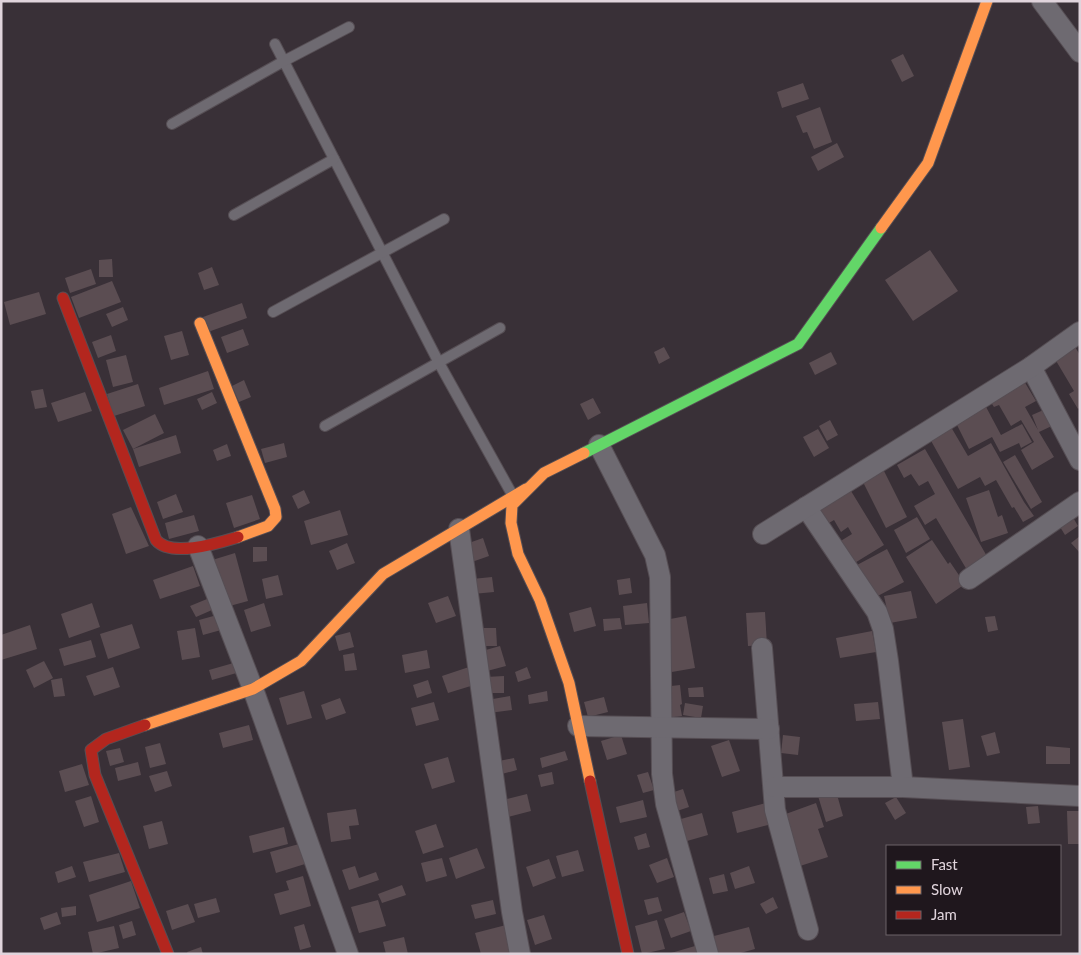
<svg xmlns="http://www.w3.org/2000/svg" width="1081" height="955" font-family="Lato,sans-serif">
	<rect width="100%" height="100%" fill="#393037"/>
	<g fill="#5b4d52">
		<polygon points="903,54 914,76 902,82 891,60"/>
		<polygon points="803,83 809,99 782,108 777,92"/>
		<polygon points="820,107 832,142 814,149 807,132 803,133 796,116"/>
		<polygon points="837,143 844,157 818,171 811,157"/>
		<polygon points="930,250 958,291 913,321 885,280"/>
		<polygon points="112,259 113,277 99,277 99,260"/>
		<polygon points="212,267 219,285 204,290 198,273"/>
		<polygon points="91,269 96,284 70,293 65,278"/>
		<polygon points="112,281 121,302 79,318 71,297"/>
		<polygon points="39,292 46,314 10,325 4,302"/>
		<polygon points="242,303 247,318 208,332 203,317"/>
		<polygon points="123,307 128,320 112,327 106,314"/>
		<polygon points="243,329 249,345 227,353 221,337"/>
		<polygon points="182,331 189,355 171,360 164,336"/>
		<polygon points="111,335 116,351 98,358 92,342"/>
		<polygon points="1072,342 1080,355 1080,407 1078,409 1069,394 1074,391 1052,354"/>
		<polygon points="664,347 670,358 659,364 654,352"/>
		<polygon points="831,352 837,364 815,375 809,363"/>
		<polygon points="126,355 133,382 113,387 106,360"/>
		<polygon points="208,371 214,389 164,405 159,388"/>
		<polygon points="244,380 251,397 239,402 232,386"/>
		<polygon points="1024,381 1036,401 1025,407 1038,430 1032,415 1048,408 1056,424 1039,432 1054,457 1032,470 1021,450 1034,442 1021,420 1011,426 999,405 994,407 990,401"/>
		<polygon points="138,384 145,406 114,416 107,394"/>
		<polygon points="43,389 47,407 35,409 31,391"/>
		<polygon points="85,392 92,411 58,422 51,403"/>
		<polygon points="212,392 217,403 202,410 197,399"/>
		<polygon points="593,398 601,413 588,420 580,404"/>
		<polygon points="985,405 1001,435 1022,424 1032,442 1021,448 1019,443 1000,452 992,437 969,449 955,421"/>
		<polygon points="155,414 164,433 133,449 123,430"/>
		<polygon points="830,420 838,435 827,441 819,426"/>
		<polygon points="951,427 968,456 991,443 1024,502 1034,516 1023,522 1014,507 1012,508 996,480 985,486 980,477 958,489 930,439"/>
		<polygon points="818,429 829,448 814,457 803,437"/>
		<polygon points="176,435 181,453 139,467 133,449"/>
		<polygon points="284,443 287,457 265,463 261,449"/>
		<polygon points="227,444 231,456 217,461 213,450"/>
		<polygon points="925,449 988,558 967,570 936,518 925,525 914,506 935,494 928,481 919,486 911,474 904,478 897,465"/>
		<polygon points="1015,455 1042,502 1031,509 1003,462"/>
		<polygon points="883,469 907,517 886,528 862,480"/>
		<polygon points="304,490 310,503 298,509 292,496"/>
		<polygon points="989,490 998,517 1002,515 1008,533 981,542 966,498"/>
		<polygon points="851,491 884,545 853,564 839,542 852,534 848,527 841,532 834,520 824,526 816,513"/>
		<polygon points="176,494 183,512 163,519 157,502"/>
		<polygon points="252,495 260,519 234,528 226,503"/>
		<polygon points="131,507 149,546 126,554 112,514"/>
		<polygon points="340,510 348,535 311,545 304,521"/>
		<polygon points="1071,514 1078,526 1065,535 1057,522"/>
		<polygon points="194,515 199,531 169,539 165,523"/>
		<polygon points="917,517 930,539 906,553 894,530"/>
		<polygon points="1080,536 1080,553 1071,543"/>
		<polygon points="483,538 489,556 469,563 463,545"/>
		<polygon points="932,540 948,564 950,562 965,584 936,604 906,557"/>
		<polygon points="347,543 355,563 337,570 329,551"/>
		<polygon points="253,547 267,547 267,561 253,562"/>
		<polygon points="887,549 904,582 874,598 857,565"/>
		<polygon points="235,553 248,601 226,607 209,561"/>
		<polygon points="193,566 200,586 160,599 153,580"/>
		<polygon points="278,575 283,595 266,599 262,579"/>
		<polygon points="492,577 494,592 473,594 472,579"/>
		<polygon points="630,578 632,593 619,595 617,580"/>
		<polygon points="911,591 917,618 890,623 884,596"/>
		<polygon points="448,596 456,616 436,623 428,603"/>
		<polygon points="207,599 212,610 196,617 190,606"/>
		<polygon points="92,603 100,627 69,638 61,614"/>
		<polygon points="264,603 271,626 251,632 244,610"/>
		<polygon points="647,603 649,623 625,625 623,606"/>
		<polygon points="591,607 596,626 574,632 569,613"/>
		<polygon points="765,612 767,645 748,646 746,613"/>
		<polygon points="217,615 221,630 203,635 199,620"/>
		<polygon points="686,616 695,668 666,673 665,620"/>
		<polygon points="995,616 998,630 988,632 985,617"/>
		<polygon points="620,618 622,629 604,631 603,619"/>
		<polygon points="132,624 140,648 108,659 100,634"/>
		<polygon points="30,625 37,649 1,660 1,635"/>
		<polygon points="195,628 200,657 182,660 177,631"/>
		<polygon points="479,628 496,628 497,646 480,646"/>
		<polygon points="872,631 876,652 840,658 836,638"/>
		<polygon points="350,632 354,647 339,651 335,636"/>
		<polygon points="91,640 96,657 64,666 59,649"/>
		<polygon points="500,646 506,666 487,671 482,651"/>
		<polygon points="427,650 430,668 405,673 402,655"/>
		<polygon points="354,653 357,670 345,671 343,655"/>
		<polygon points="44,661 53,678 34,688 26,670"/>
		<polygon points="237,662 240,672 212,680 209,670"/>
		<polygon points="113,667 120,687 94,696 86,676"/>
		<polygon points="469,667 474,685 448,693 442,676"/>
		<polygon points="527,667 531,678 518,682 515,672"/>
		<polygon points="504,676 504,693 486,693 486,677"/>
		<polygon points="62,678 65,696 54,697 51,680"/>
		<polygon points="428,680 432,693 417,698 413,685"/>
		<polygon points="680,685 682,704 680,705 682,716 666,718 662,687"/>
		<polygon points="703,687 704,697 689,697 688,688"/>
		<polygon points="304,691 312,718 287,725 279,698"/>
		<polygon points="547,691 548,701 529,704 528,695"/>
		<polygon points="510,696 512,710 489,713 487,700"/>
		<polygon points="604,697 608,712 588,717 584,702"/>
		<polygon points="340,698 346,713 326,720 321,705"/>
		<polygon points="434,702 439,720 416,726 411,708"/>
		<polygon points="878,702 880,719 856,721 854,704"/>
		<polygon points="685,703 703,706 701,718 683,715"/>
		<polygon points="963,719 970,767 949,770 942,722"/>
		<polygon points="249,725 253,740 223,748 219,733"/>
		<polygon points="995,732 1000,753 987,756 981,736"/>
		<polygon points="621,735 627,754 607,760 601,741"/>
		<polygon points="783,735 800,737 798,755 781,753"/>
		<polygon points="729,740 740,771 722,777 711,746"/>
		<polygon points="160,743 166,764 150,768 145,747"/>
		<polygon points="1046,746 1070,748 1070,764 1046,764"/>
		<polygon points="120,748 124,762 110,766 106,751"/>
		<polygon points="565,751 568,760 542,768 540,758"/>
		<polygon points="448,757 455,782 432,789 424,764"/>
		<polygon points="514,758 517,770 502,774 499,761"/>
		<polygon points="138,762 141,775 118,781 115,768"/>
		<polygon points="82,764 89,785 65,792 59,771"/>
		<polygon points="167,771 172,786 155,792 149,776"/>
		<polygon points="552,772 554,784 541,787 538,775"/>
		<polygon points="648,772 654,790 643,793 637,775"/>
		<polygon points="683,789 689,807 674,812 668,794"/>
		<polygon points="836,791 843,816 826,822 818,796"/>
		<polygon points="527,794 531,811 508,817 503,800"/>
		<polygon points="91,796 99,822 84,827 75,801"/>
		<polygon points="896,797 906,813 895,820 885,803"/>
		<polygon points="643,800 647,817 620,823 616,807"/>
		<polygon points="766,803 772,824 737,833 732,812"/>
		<polygon points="816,803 824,827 818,829 828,857 800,866 783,815"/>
		<polygon points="1038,806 1040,823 1028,824 1026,807"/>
		<polygon points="356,809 359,825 349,826 351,839 331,842 327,813"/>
		<polygon points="1067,811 1080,811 1080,844 1068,844"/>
		<polygon points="702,813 708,835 680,843 674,821"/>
		<polygon points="162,821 168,844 149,849 143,826"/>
		<polygon points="436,824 444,847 423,854 415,831"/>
		<polygon points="284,827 288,844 253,853 249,836"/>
		<polygon points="646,833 650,847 638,850 634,837"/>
		<polygon points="299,844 305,864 276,873 270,852"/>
		<polygon points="477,848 485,868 456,879 449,858"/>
		<polygon points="578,850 584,871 562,877 556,856"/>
		<polygon points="119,853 125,872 89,882 83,862"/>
		<polygon points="442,858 447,876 426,882 421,863"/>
		<polygon points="667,858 674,877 657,883 649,865"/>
		<polygon points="549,859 556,878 533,887 526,867"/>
		<polygon points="72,866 76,877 58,883 55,872"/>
		<polygon points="355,866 359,878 376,872 379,880 349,890 342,870"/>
		<polygon points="749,866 755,883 735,889 730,873"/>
		<polygon points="724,874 728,891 713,894 709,878"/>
		<polygon points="303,876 311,906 280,915 274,894 289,890 286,881"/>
		<polygon points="131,881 140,908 97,922 89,895"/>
		<polygon points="402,885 406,895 382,903 378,894"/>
		<polygon points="658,897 662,911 648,915 644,900"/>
		<polygon points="773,897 778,908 766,914 760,904"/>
		<polygon points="216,898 220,912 198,918 194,904"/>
		<polygon points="378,900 386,926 359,933 351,907"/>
		<polygon points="493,900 496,914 475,919 471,905"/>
		<polygon points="188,904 195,922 172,930 166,911"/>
		<polygon points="76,906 76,915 62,917 61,908"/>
		<polygon points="57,912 61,924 44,930 40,918"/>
		<polygon points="684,912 691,931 671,938 664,919"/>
		<polygon points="544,915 552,939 535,945 527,920"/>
		<polygon points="657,920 665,949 642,954 635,926"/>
		<polygon points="132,921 136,935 123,939 119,925"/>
		<polygon points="304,924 311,947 300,950 294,927"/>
		<polygon points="506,925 514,954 481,954 475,933"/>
		<polygon points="114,926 119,948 93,954 88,932"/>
		<polygon points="749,927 755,949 737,954 718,954 714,936"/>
		<polygon points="404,937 408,954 386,954 383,942"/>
		<polygon points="695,946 697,954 671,954 671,953"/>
		<polygon points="201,947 203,954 188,954 187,952"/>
	</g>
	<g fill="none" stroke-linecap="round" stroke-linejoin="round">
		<g stroke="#564e54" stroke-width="12">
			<g id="lane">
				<polyline points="275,44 439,363 513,496"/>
				<polyline points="172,124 284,61 349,27"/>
				<polyline points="234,215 334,159"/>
				<polyline points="273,312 444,219"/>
				<polyline points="325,426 500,328"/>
			</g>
		</g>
		<g stroke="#564e54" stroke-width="22">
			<g id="street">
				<polyline points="1042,1 1080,52"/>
				<polyline points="1031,367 1080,460"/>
				<polyline points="599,445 655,555 660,577 662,774 666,804 708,954"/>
				<polyline points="806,507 877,612 883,629 888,661 903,787"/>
				<polyline points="459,529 512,912 520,954"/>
				<polyline points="763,534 1031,367 1080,332"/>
				<polyline points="198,546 253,689 348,954"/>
				<polyline points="969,579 1080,502"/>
				<polyline points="762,648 775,810 808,930"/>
				<polyline points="578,726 769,729"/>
				<polyline points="774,787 903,787 1080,796"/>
			</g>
		</g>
		<g stroke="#564e54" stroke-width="13">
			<polyline id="fast" points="584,453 798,344 881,228"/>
		</g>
		<g stroke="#564e54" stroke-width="13">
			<g id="slow">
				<polyline points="881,228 928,163 987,1"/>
				<polyline points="200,323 275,509 276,517 268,526 238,537"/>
				<polyline points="584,453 544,473 512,505 511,523 518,554 540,600 569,683 590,781"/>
				<polyline points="145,725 253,689 301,661 383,574 526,489"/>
			</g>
		</g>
		<g stroke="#564e54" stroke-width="13">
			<g id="jam">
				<path d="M63,298l93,242c15,18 62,3 82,-3"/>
				<polyline points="145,725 106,739 91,750 95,775 168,954"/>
				<polyline points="590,781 628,954"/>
			</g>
		</g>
		<use href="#lane" stroke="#6e6a71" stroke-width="10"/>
		<use href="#street" stroke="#6e6a71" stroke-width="20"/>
		<use href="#fast" stroke="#63d668" stroke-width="11"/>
		<use href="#slow" stroke="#ff974d" stroke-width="11"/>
		<use href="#jam" stroke="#b3261e" stroke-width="11"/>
	</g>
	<rect width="1081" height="955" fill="none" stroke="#e0d4dc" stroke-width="5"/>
	<rect x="886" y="845" width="175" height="90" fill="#1f171d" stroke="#6c6369"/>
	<rect x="896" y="861" width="25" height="8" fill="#63d668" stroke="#6c6369"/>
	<text x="931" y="870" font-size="15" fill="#e0d4dc">Fast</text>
	<rect x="896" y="886" width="25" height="8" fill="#ff974d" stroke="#6c6369"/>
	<text x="931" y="895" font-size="15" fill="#e0d4dc">Slow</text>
	<rect x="896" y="911" width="25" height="8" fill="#b3261e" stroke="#6c6369"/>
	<text x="931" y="920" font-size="15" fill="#e0d4dc">Jam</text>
</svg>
